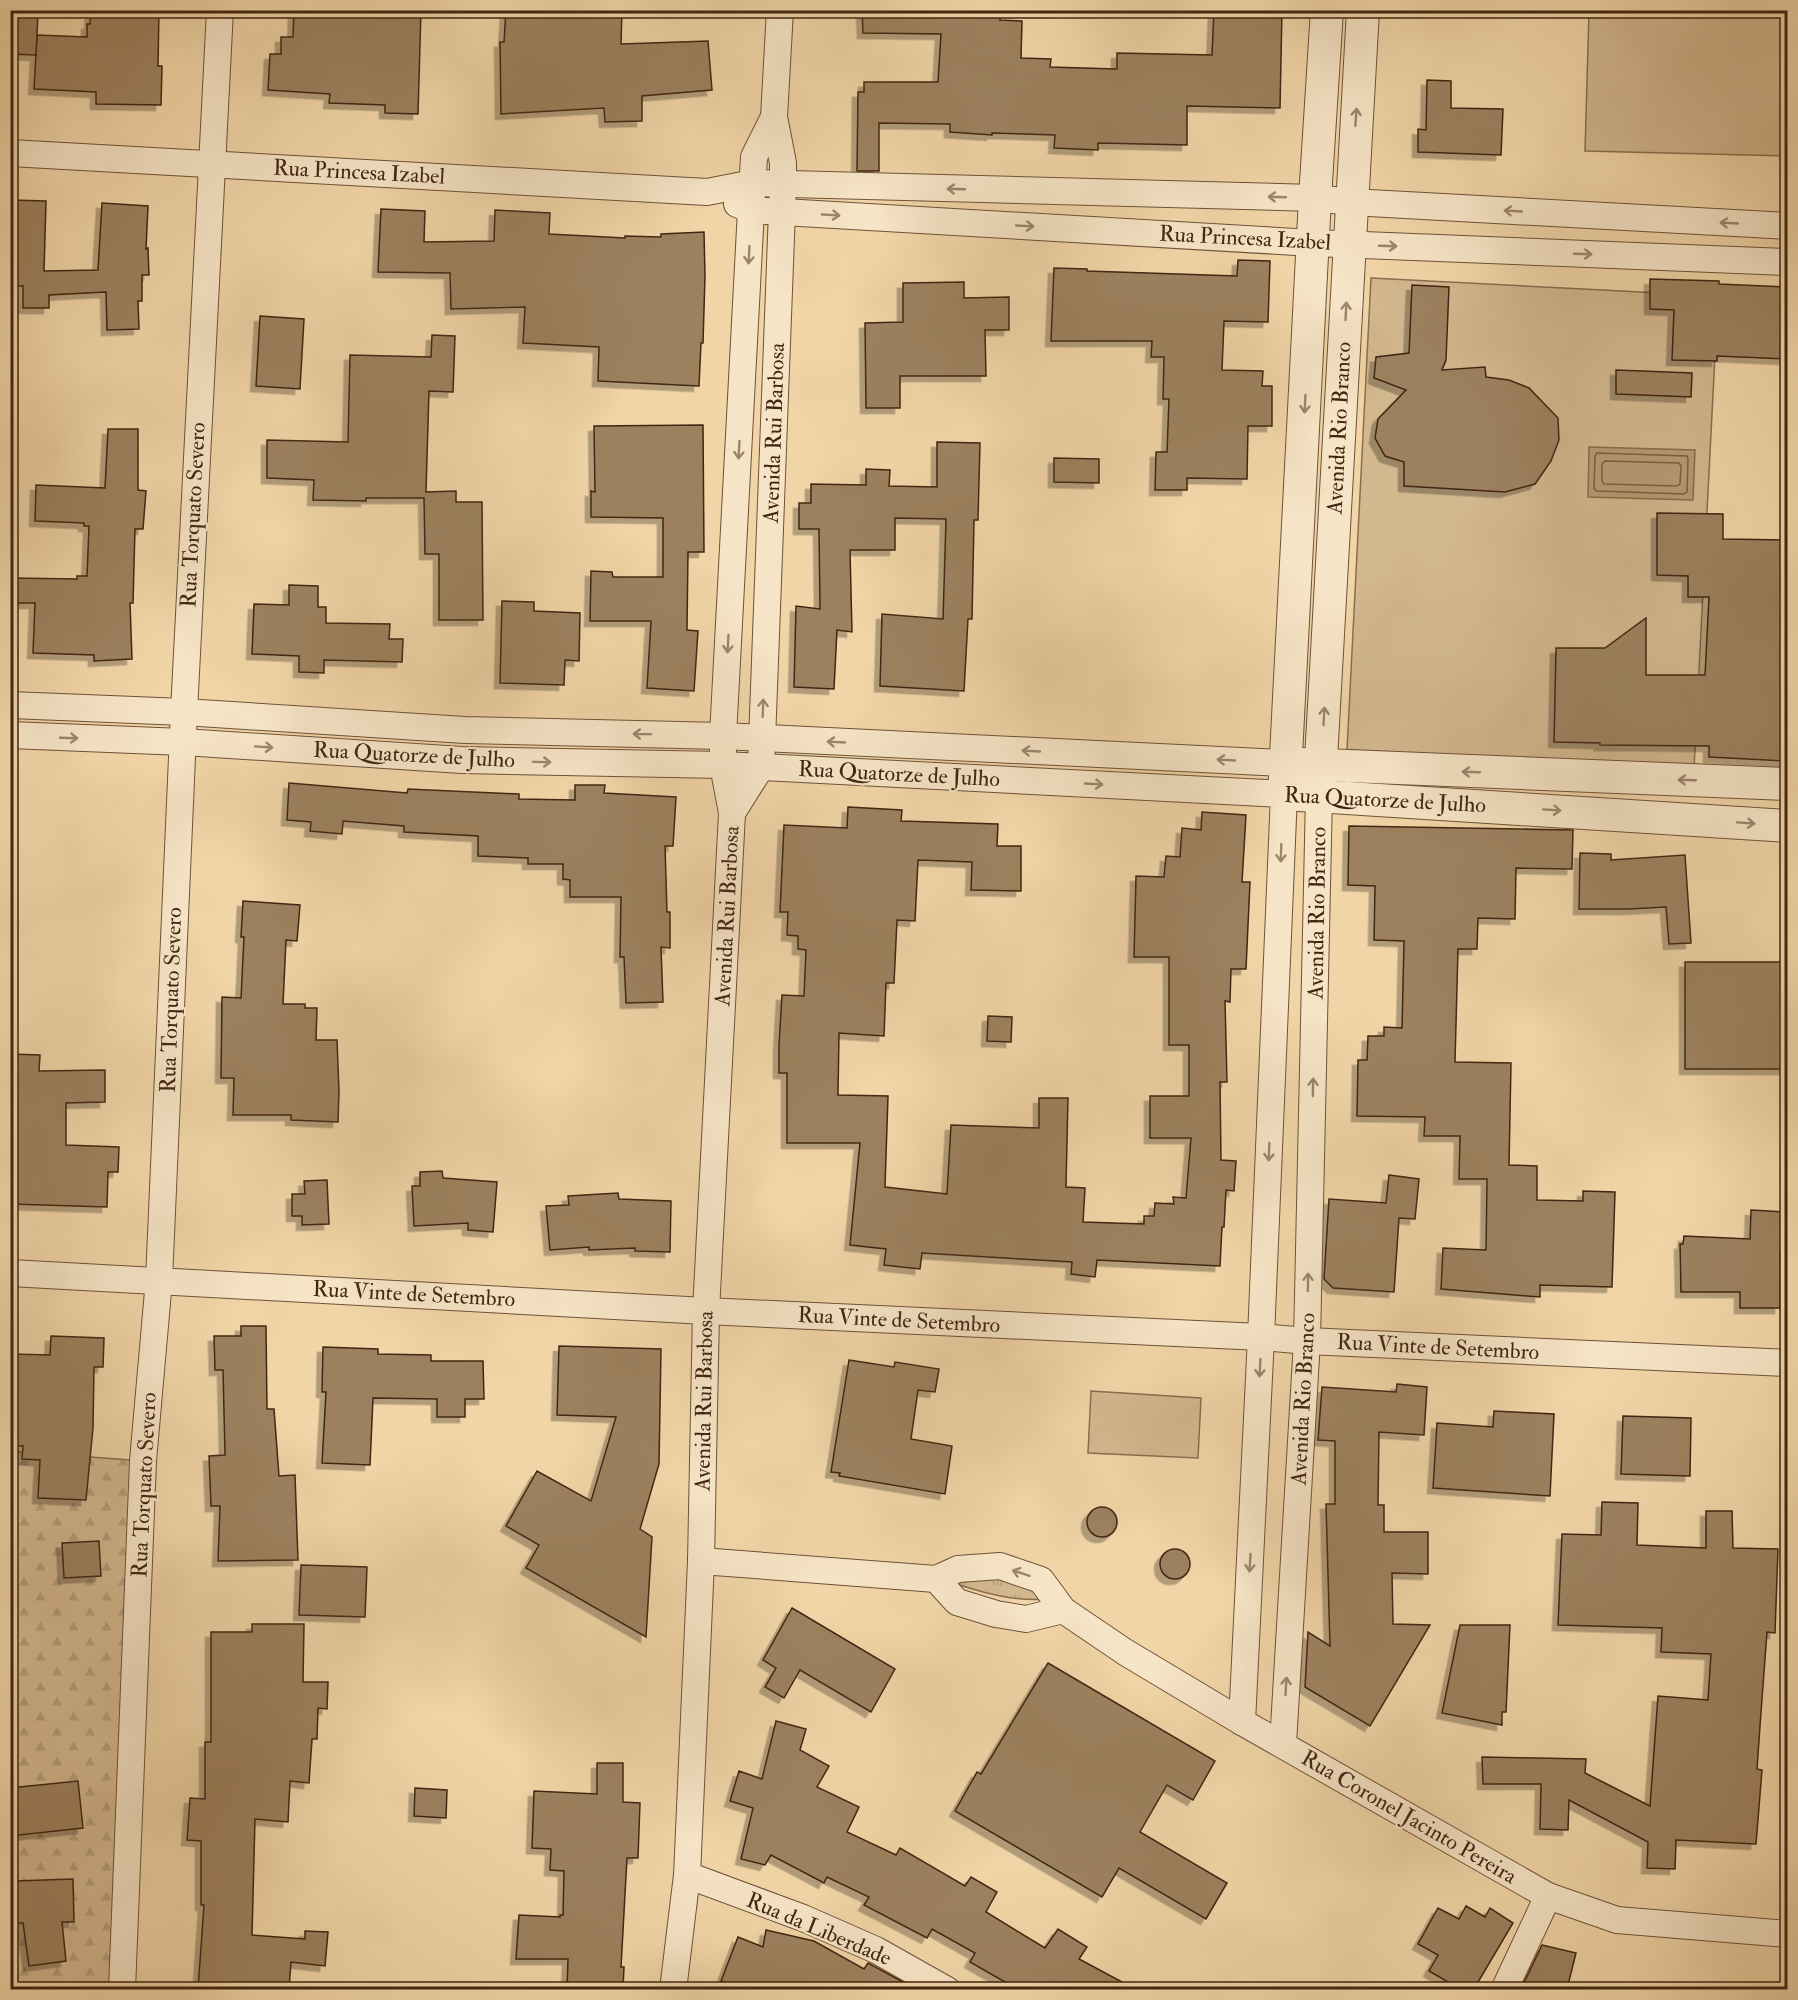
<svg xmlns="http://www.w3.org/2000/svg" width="1798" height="2000" font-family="'IM FELL Double Pica',serif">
	<defs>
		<pattern id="grass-tufts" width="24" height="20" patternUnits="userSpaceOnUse" patternTransform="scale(1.5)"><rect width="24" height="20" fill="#d3b78e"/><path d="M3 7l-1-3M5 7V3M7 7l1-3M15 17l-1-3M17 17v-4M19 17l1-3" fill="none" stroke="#b69d79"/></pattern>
		<pattern id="forest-firs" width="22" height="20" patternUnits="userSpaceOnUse" patternTransform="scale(1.5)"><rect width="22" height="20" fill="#d3b78e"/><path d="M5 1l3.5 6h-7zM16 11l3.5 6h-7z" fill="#b69d79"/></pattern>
		<filter id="shadow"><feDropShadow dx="-5.5" dy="5.5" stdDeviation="0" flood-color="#0004"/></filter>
	</defs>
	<rect width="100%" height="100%" fill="#f1d5a7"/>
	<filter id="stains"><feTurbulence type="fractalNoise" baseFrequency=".00333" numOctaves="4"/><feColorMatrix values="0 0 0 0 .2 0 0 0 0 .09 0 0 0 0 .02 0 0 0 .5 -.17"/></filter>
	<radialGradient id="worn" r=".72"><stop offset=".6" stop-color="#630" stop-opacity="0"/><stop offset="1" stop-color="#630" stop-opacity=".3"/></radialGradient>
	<path fill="url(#grass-tufts)" stroke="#8a6e50" stroke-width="1.5" d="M1003,1574l46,25c-35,3 -65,-6 -99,-17z"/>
	<polygon fill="url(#forest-firs)" stroke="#8a6e50" stroke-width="1.5" points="10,1451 143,1461 122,1989 11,1989"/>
	<g fill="#d3b78e" stroke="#8a6e50" stroke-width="1.5">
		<polygon points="1589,12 1787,18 1787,156 1585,151"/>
		<polygon points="1371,278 1718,296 1694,768 1347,750"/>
		<polygon points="1091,1391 1201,1398 1198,1458 1088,1453"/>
	</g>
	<polygon fill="#b69a74" stroke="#886c4d" stroke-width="1.5" points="1589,447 1695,450 1693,500 1588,497"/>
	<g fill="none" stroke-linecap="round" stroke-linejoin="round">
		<g stroke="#7c6043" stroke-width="1.5">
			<polygon points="1597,453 1687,456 1688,459 1687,492 1684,494 1596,491 1594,488 1595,456"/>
			<polygon points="1605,461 1679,463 1681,466 1680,484 1677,486 1604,484 1602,481 1602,464"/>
		</g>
	</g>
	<g fill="#9d815f" stroke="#422612" stroke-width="1.5" filter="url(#shadow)">
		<polygon points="91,10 159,10 158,66 162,66 161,105 96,104 96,92 34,89 37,35 87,37 87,24 90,24"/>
		<polygon points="294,10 421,10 418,114 385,113 385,105 329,103 330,94 268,90 270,54 281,54 281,37 293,37"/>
		<polygon points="506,10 622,10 621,44 708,41 712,90 642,96 642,121 605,122 604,108 501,114 500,42 504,42"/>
		<polygon points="862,10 1001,10 1000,20 1022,21 1021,58 1051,59 1050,67 1117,69 1117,53 1212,55 1214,10 1282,10 1280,108 1187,106 1187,145 1098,143 1098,150 1054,148 1055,135 992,133 992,135 950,132 950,124 879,123 879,171 857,171 858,92 864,92 864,82 938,82 941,34 863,33"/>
		<polygon points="10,12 38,13 36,55 10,54"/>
		<polygon points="1427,80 1451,81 1451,108 1503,109 1501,155 1418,152 1418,129 1426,130"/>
		<polygon points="10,200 46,201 44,271 98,270 102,203 148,206 146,249 148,248 149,275 142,275 142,301 138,301 139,329 107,330 106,292 49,295 49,308 23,308 23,286 10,286"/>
		<polygon points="381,209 425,211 424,242 494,241 495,210 550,213 549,234 625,238 625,236 661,237 661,234 704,232 705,276 703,343 701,343 699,386 598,381 599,347 523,343 525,307 451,309 450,273 378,272"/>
		<polygon points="1238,260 1270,261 1268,322 1224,321 1222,370 1263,371 1262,386 1272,386 1272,426 1248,426 1247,479 1187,478 1187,490 1155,490 1156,452 1167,452 1169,399 1163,399 1164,357 1151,357 1152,341 1051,341 1054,268 1087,269 1087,271 1237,276"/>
		<polygon points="1650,279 1719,281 1719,284 1788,287 1788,359 1717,356 1717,361 1672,360 1674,310 1650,309"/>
		<polygon points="964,282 964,298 1009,297 1009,330 985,330 986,376 900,376 900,408 866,408 865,323 903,322 903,283"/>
		<polygon points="1412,285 1449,287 1446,360 1442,370 1485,367 1486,377 1509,380 1529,388 1558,418 1559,440 1551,461 1535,484 1505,492 1404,486 1404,462 1385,456 1375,438 1378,419 1406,390 1374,378 1376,357 1409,353"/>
		<polygon points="260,316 304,319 300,389 256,386"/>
		<polygon points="432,335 455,336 453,392 429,391 426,492 456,491 456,502 482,502 483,620 439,620 439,554 425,554 424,498 366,498 366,501 313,500 314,480 267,478 267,440 348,442 350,355 431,357"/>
		<polygon points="1616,370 1692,373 1691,397 1616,394"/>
		<polygon points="703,425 704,552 688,552 687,630 698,631 694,691 647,688 651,621 590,621 591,571 612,572 613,577 663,577 663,518 591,517 591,491 595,492 594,426"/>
		<polygon points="108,429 138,429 138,490 146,491 143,529 135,529 133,603 130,603 132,659 94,661 94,655 33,653 35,603 13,603 13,578 77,579 77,576 87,576 89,526 84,526 84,523 35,521 36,485 105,488"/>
		<polygon points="937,442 980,443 978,520 974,520 972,619 968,619 964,691 880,686 882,614 943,619 946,519 895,518 895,550 850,550 852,632 837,630 834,689 794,687 796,606 820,609 819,529 799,529 799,503 811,503 811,484 866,485 866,469 890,470 889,486 937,487"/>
		<polygon points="1054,458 1099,459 1099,483 1054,482"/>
		<polygon points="1657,513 1723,514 1723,539 1788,540 1788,712 1785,761 1709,757 1709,746 1600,745 1600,743 1554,742 1556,648 1605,648 1646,618 1646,675 1705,675 1709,597 1688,597 1688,576 1657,575"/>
		<polygon points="289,585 318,586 318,607 326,607 326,623 390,624 389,639 403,639 402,662 324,660 324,673 299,672 299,656 252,654 254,604 289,605"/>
		<polygon points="502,601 534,602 534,611 580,613 579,661 565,660 564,685 500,683"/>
		<polygon points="289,783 407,793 408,789 519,794 519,799 575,800 575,785 605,785 604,793 676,797 673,846 665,846 667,912 670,912 670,948 661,947 663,1002 626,1003 624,957 620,957 621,897 570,897 570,880 563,879 563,864 528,864 528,858 478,856 478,836 404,832 404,826 343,821 342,834 310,831 311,822 287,820"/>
		<polygon points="848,807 902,810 901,821 998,824 997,846 1021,846 1021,891 971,890 972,862 918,860 915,921 897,920 894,983 886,983 884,1036 839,1033 838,1095 888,1096 885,1187 947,1194 951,1125 1039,1128 1039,1098 1068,1098 1066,1187 1085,1188 1083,1222 1144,1224 1144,1216 1154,1216 1155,1203 1174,1204 1173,1197 1186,1198 1191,1138 1150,1138 1150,1096 1189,1096 1189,1045 1169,1045 1169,957 1134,957 1136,876 1164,877 1166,856 1180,857 1182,828 1201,830 1202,812 1246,815 1242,882 1250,882 1246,969 1231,969 1230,1002 1225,1001 1227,1082 1220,1082 1221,1160 1236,1161 1234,1191 1226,1190 1224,1227 1222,1227 1220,1266 1097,1260 1095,1277 1071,1274 1072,1262 922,1253 920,1269 884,1265 886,1249 850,1245 860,1143 787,1143 787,1073 779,1073 779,1045 782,995 804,996 806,950 798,949 798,936 787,935 788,912 780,912 784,825 847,828"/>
		<polygon points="1349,826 1573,830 1572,869 1516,868 1515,919 1478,918 1477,949 1458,949 1455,1062 1511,1063 1509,1165 1537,1166 1537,1200 1583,1201 1583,1191 1615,1192 1612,1287 1540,1285 1540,1297 1441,1289 1443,1248 1486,1250 1487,1179 1459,1179 1460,1136 1424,1136 1425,1117 1357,1116 1358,1060 1367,1060 1368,1036 1384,1036 1384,1027 1402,1028 1404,941 1374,940 1375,886 1348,885"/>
		<polygon points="1580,853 1611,854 1611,860 1685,855 1691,943 1669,944 1666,907 1629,909 1579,909"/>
		<polygon points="243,901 300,905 297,941 286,940 283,1004 305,1004 305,1008 317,1008 316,1040 337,1040 339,1091 338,1122 291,1120 291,1115 233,1115 234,1078 221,1078 222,997 241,998 244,937 241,937"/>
		<polygon points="1685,962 1781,962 1781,1031 1788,1031 1788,1069 1685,1069"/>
		<polygon points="988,1016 1012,1017 1011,1042 987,1041"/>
		<polygon points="10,1054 40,1055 39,1071 105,1070 105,1102 66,1103 66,1145 119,1147 118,1172 108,1172 107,1207 10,1204"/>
		<polygon points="442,1171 443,1178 497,1182 493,1232 468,1230 468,1223 414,1226 412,1186 420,1186 420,1172"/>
		<polygon points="1389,1175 1419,1179 1415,1219 1399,1218 1394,1292 1333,1288 1324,1279 1329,1199 1386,1203"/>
		<polygon points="327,1180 329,1224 302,1225 302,1216 292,1216 292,1194 305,1194 304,1181"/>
		<polygon points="618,1193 619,1199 671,1201 670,1252 635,1251 635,1248 589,1250 589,1247 550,1250 546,1206 569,1205 568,1196"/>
		<polygon points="1751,1210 1785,1212 1783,1252 1780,1252 1780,1308 1740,1308 1740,1292 1681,1292 1680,1244 1683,1244 1684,1236 1750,1239"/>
		<polygon points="241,1326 266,1326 267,1409 274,1409 279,1476 295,1475 298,1560 218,1561 220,1506 211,1506 209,1456 225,1455 223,1370 215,1370 214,1336 241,1336"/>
		<polygon points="51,1336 104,1338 103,1367 94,1367 93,1428 86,1500 38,1498 40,1460 22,1459 23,1446 15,1446 17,1399 12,1399 12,1354 50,1355"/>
		<polygon points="559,1346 661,1349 659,1464 640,1529 652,1537 646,1637 526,1568 539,1545 506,1526 537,1471 591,1501 616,1417 557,1415"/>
		<polygon points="323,1347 378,1349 378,1354 431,1355 431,1361 483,1361 484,1399 465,1399 465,1417 437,1417 437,1399 373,1398 370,1465 322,1463 326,1392 322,1392"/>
		<polygon points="849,1360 894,1367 895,1362 939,1369 935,1392 918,1390 911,1439 952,1446 945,1494 839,1476 840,1473 831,1472"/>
		<polygon points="1397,1384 1427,1387 1424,1435 1379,1432 1378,1505 1384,1505 1384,1532 1428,1532 1428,1574 1392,1573 1393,1624 1430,1625 1370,1726 1305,1687 1308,1632 1330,1646 1326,1504 1335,1504 1335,1441 1318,1440 1322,1387 1396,1392"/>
		<polygon points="1494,1411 1554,1414 1550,1496 1433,1488 1437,1423 1493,1427"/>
		<polygon points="1623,1416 1691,1418 1690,1476 1621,1474"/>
		<polygon points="1602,1502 1638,1503 1637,1545 1706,1548 1706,1511 1732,1511 1733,1548 1778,1549 1775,1633 1767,1632 1760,1726 1757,1769 1762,1770 1756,1844 1676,1840 1675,1869 1647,1868 1648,1842 1569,1800 1568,1830 1540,1829 1541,1784 1483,1784 1482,1757 1586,1759 1585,1773 1650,1806 1658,1696 1708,1700 1711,1654 1661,1652 1662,1628 1558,1625 1562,1534 1601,1535"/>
		<circle cx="1102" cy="1522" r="15"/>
		<polygon points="99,1541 101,1576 64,1578 62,1543"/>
		<circle cx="1175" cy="1564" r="15"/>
		<polygon points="301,1565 367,1567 365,1617 299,1615"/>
		<polygon points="792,1608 895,1669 871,1712 800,1670 784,1698 765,1687 776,1668 763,1660"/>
		<polygon points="252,1624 304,1624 303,1682 328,1682 327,1709 318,1708 317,1739 312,1739 309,1783 290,1781 288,1822 255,1819 252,1935 305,1939 305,1931 328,1932 325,1966 291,1962 289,1989 198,1989 204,1905 201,1905 201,1841 187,1840 190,1798 205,1799 205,1742 211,1742 211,1632 252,1632"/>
		<polygon points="1460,1625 1510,1625 1506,1712 1502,1712 1502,1725 1442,1713"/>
		<polygon points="1048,1663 1215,1761 1193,1800 1167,1785 1140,1832 1227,1883 1206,1919 1119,1868 1102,1897 955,1811 977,1772 981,1774"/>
		<polygon points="776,1721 806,1729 800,1750 829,1766 817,1787 859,1807 847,1832 896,1855 900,1848 965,1886 971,1877 997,1892 986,1912 1045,1948 1058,1929 1087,1947 1079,1959 1135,1989 1017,1989 970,1962 975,1953 932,1929 927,1938 864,1905 869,1897 827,1877 824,1883 771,1855 765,1865 741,1859 753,1808 730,1801 739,1771 762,1779"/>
		<polygon points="597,1763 623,1763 623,1802 640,1803 638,1858 627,1858 621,1967 624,1967 623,1989 567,1989 568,1959 516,1959 519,1915 560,1917 560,1915 563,1915 564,1871 550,1870 551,1849 532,1848 534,1791 597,1794"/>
		<polygon points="78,1781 83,1828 10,1836 10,1788"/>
		<polygon points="415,1788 447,1790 446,1818 414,1816"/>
		<polygon points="73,1879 74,1922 62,1922 66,1961 29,1966 23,1923 17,1923 15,1881"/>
		<polygon points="1466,1906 1485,1917 1490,1908 1513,1923 1474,1989 1460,1989 1429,1971 1438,1955 1418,1944 1438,1908 1459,1919"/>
		<polygon points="766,1930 814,1941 864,1969 868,1963 916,1989 743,1989 721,1981 738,1937 763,1947"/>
		<polygon points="1542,1945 1576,1953 1567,1989 1521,1989"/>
	</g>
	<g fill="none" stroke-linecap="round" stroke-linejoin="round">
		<g stroke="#6e5237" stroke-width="28">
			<g id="minor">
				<polyline points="10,153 707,192 753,183 1315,198 1351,202 1788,226"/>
				<polyline points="737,204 751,210 783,212 1313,243 1788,262"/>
				<polyline points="10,705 184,712 465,730 723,736 1284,763"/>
				<polyline points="10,735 183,742 462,760 723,765 1284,794 1261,1337 1242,1722"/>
				<polyline points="732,813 761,767 783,184 783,163 774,117 780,10"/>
				<polyline points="10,1273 706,1311 1261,1337 1307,1341 1788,1363"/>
				<polyline points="701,1561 936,1579 958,1569 1000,1566 1041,1580 1063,1610 1125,1652 1242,1722 1548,1896 1617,1920 1788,1934"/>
				<polyline points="936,1579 957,1602 996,1614 1026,1619 1063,1610"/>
				<polyline points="1283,1744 1307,1341 1319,795"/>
				<polyline points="687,1875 803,1918 876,1950 947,1990"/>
				<polyline points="122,1990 143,1461 159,1280 184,712 220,10"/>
				<polyline points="673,1990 687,1875 701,1561 706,1311 732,813 723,765 723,736 751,210 754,157 774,117"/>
				<polyline points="1504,1990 1548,1896"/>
			</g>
		</g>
		<g stroke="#6e5237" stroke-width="34">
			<g id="tertiary">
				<polyline points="1327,10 1315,198 1284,794 1788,826"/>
				<polyline points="1300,764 1788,784"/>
				<polyline points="1319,795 1363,10"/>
			</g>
		</g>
		<use href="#minor" stroke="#f6e4c6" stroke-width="26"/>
		<use href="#tertiary" stroke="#f6e4c6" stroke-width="32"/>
	</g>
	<defs><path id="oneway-shaft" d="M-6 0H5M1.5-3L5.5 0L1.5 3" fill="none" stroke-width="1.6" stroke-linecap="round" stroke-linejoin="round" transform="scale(1.5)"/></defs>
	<g stroke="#9c856c">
		<use href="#oneway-shaft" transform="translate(1356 117) rotate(-86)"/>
		<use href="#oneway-shaft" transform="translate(956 189) rotate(-178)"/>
		<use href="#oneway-shaft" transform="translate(1277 197) rotate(-178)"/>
		<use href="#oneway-shaft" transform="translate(1513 211) rotate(-177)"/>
		<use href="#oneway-shaft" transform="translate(831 215) rotate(3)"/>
		<use href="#oneway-shaft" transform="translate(1729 223) rotate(-177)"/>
		<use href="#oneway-shaft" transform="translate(1025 226) rotate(3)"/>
		<use href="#oneway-shaft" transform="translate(1388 246) rotate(2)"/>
		<use href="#oneway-shaft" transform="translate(1583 254) rotate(2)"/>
		<use href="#oneway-shaft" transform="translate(749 255) rotate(93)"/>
		<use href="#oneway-shaft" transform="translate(1346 311) rotate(-87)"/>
		<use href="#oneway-shaft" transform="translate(1305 404) rotate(93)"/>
		<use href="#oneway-shaft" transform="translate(739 450) rotate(93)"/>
		<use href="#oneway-shaft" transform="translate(728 644) rotate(93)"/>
		<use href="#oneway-shaft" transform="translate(763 708) rotate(-88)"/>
		<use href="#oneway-shaft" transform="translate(1324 716) rotate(-87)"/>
		<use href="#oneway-shaft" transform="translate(642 734) rotate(-179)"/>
		<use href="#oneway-shaft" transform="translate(69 738) rotate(2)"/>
		<use href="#oneway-shaft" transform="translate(836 742) rotate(-177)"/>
		<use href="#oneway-shaft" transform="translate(264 747) rotate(4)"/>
		<use href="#oneway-shaft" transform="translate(1031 751) rotate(-177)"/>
		<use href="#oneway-shaft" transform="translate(1226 760) rotate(-177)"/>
		<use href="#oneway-shaft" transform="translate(542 762) rotate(1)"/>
		<use href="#oneway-shaft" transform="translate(1471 772) rotate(-178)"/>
		<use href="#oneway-shaft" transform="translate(1687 780) rotate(-178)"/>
		<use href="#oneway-shaft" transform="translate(1094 784) rotate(3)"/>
		<use href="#oneway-shaft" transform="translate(1552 810) rotate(4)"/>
		<use href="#oneway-shaft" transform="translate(1746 823) rotate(4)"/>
		<use href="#oneway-shaft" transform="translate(1281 853) rotate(92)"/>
		<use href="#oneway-shaft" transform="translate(1313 1087) rotate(-89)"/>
		<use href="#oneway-shaft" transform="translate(1269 1152) rotate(92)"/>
		<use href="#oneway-shaft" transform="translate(1308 1282) rotate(-89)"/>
		<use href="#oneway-shaft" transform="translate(1260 1368) rotate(93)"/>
		<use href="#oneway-shaft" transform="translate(1250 1563) rotate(93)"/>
		<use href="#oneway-shaft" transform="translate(1021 1573) rotate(-162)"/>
		<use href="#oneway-shaft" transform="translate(1286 1686) rotate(-87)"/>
	</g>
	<g text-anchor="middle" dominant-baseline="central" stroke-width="4.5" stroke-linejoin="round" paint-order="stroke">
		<g font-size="22" fill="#422612" stroke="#f6e4c6">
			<text transform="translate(359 172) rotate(3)">Rua Princesa Izabel</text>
			<text transform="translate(1245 238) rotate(3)">Rua Princesa Izabel</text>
			<text transform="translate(1339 428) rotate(-87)">Avenida Rio Branco</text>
			<text transform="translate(774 433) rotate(-88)">Avenida Rui Barbosa</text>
			<text transform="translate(193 515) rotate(-87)">Rua Torquato Severo</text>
			<text transform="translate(414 755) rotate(3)">Rua Quatorze de Julho</text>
			<text transform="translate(899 774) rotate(3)">Rua Quatorze de Julho</text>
			<text transform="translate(1385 800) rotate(3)">Rua Quatorze de Julho</text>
			<text transform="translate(1317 913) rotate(-89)">Avenida Rio Branco</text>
			<text transform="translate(727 916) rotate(-87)">Avenida Rui Barbosa</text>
			<text transform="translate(171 1000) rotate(-88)">Rua Torquato Severo</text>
			<text transform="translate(414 1294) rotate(3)">Rua Vinte de Setembro</text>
			<text transform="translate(899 1320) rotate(3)">Rua Vinte de Setembro</text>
			<text transform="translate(1438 1347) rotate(3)">Rua Vinte de Setembro</text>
			<text transform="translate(1303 1399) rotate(-87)">Avenida Rio Branco</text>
			<text transform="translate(704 1401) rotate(-89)">Avenida Rui Barbosa</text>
			<text transform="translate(144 1485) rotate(-87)">Rua Torquato Severo</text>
			<text transform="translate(1409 1817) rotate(30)">Rua Coronel Jacinto Pereira</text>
			<text transform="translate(819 1929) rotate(23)">Rua da Liberdade</text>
		</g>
	</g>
	<rect width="1798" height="2000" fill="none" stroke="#f1d5a7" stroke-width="36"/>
	<rect x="12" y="12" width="1774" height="1976" fill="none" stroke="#422612" stroke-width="3"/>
	<rect x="18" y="18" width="1762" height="1964" fill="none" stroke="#422612" stroke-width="1.5"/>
	<rect width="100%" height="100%" filter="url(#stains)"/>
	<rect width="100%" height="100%" fill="url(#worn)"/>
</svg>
